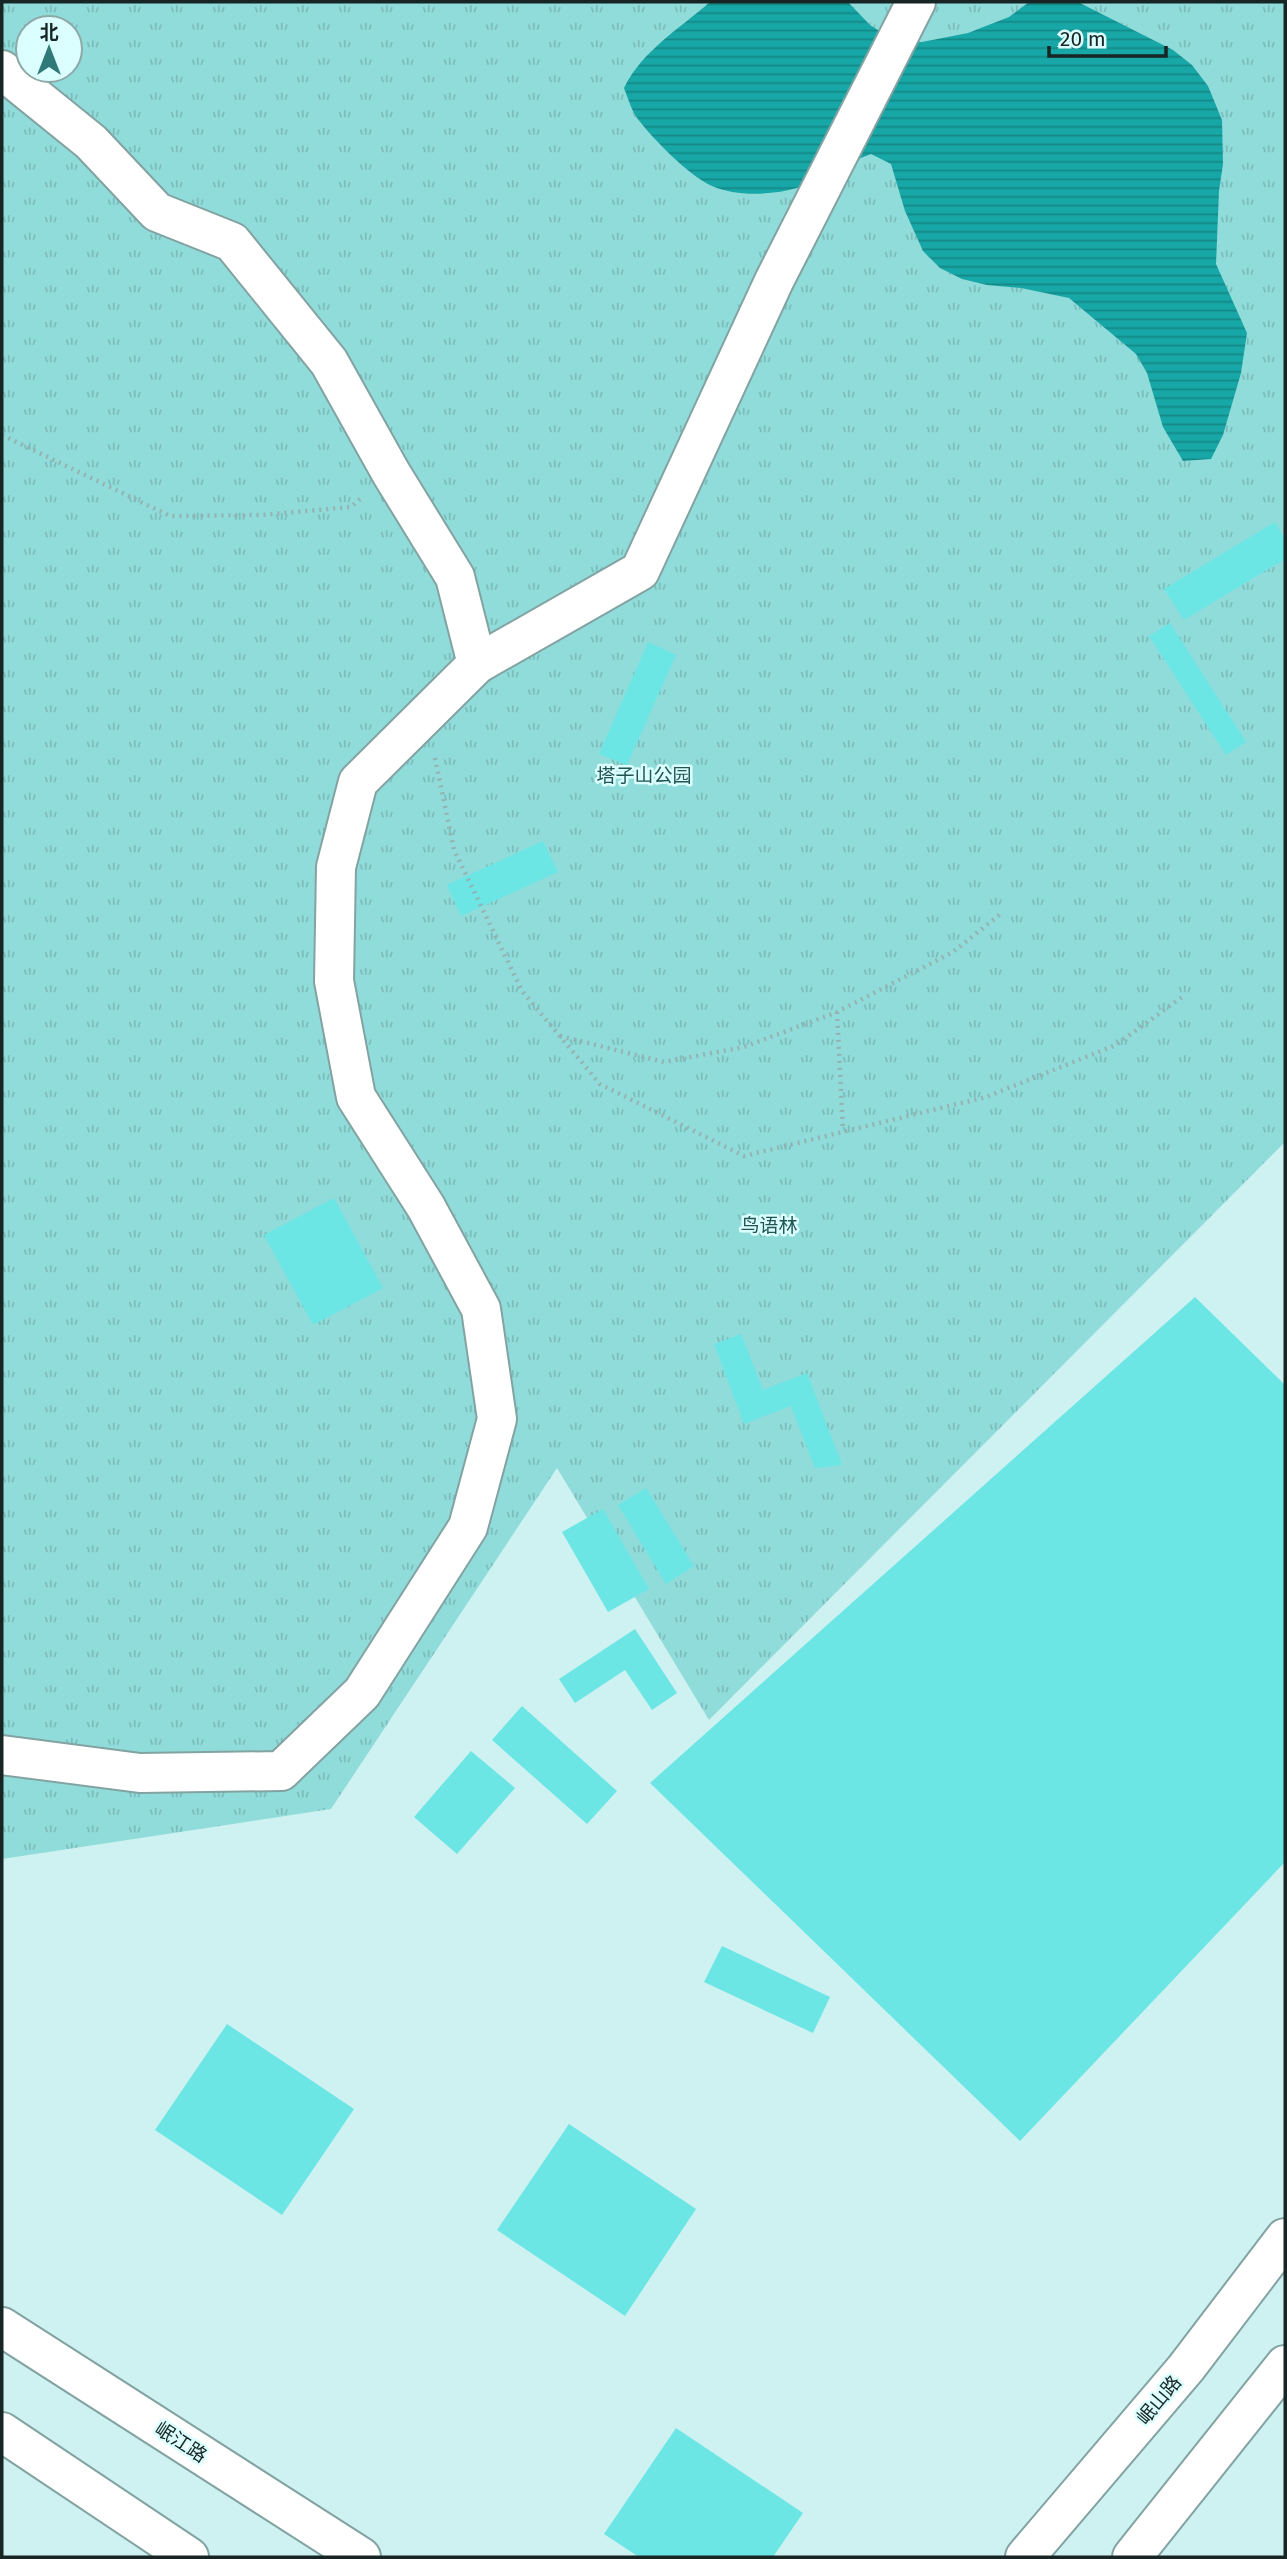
<svg xmlns="http://www.w3.org/2000/svg" width="1287" height="2559" font-family="'Fira Sans','Noto Sans SC',sans-serif">
	<defs>
		<pattern id="park-tufts" width="24" height="20" patternUnits="userSpaceOnUse" patternTransform="scale(1.75)"><rect width="24" height="20" fill="#90dcda"/><path d="M3 7l-1-3M5 7V3M7 7l1-3M15 17l-1-3M17 17v-4M19 17l1-3" fill="none" stroke="#7bbdbb"/></pattern>
		<pattern id="water-rules" width="6" height="5" patternUnits="userSpaceOnUse" patternTransform="scale(1.75)"><rect width="6" height="5" fill="#17a7a6"/><path d="M0 2.5h6" fill="none" stroke="#148887"/></pattern>
	</defs>
	<rect width="100%" height="100%" fill="#cef2f1"/>
	<path fill="url(#park-tufts)" fill-rule="evenodd" d="M2,2h1283v1140l-576,578 -152,-252 -226,341 -329,50zM28,28h42v42h-42z"/>
	<path fill="url(#water-rules)" d="M710,2h138l22,23 27,17h25l46,-9 41,-16 20,-15h49l95,48 19,15 16,21 14,34 1,44 -4,27 -3,73 31,69 -6,40 -18,62 -12,24 -28,2 -20,-34 -16,-54 -11,-19 -67,-56 -48,-10 -34,-3 -25,-6 -22,-11 -17,-17 -18,-40 -14,-47 -20,-10c-26,9 -48,26 -74,34 -25,7 -60,9 -85,-2 -24,-11 -59,-47 -75,-68 -6,-9 -9,-20 -13,-30 18,-37 55,-59 86,-86z"/>
	<g fill="#6ce6e5">
		<polygon points="1275,522 1285,540 1285,559 1184,620 1164,589"/>
		<polygon points="1170,623 1246,742 1226,755 1149,636"/>
		<polygon points="648,642 676,655 627,765 599,754"/>
		<polygon points="543,841 558,872 461,916 447,885"/>
		<polygon points="334,1198 383,1288 313,1325 264,1235"/>
		<polygon points="1195,1297 1285,1385 1285,1862 1020,2141 650,1783"/>
		<polygon points="741,1334 763,1390 807,1373 842,1465 815,1468 791,1406 744,1424 714,1344"/>
		<polygon points="646,1488 694,1566 666,1584 618,1505"/>
		<polygon points="603,1509 649,1589 608,1612 562,1532"/>
		<polygon points="635,1629 677,1693 652,1710 625,1670 575,1703 559,1679"/>
		<polygon points="522,1706 617,1791 587,1824 492,1740"/>
		<polygon points="471,1751 515,1788 457,1854 414,1817"/>
		<polygon points="722,1946 830,1997 813,2033 704,1982"/>
		<polygon points="227,2024 354,2109 282,2215 155,2130"/>
		<polygon points="569,2124 696,2209 625,2316 497,2230"/>
		<polygon points="676,2428 803,2513 773,2557 639,2557 604,2534"/>
	</g>
	<g fill="none" stroke-linecap="round" stroke-linejoin="round">
		<g stroke="#82a3a2" stroke-width="42">
			<g id="minor">
				<polyline points="2,70 91,142 157,212 232,242 329,362 391,473 455,577 477,664 358,782 336,867 334,981 356,1097 426,1207 481,1309 497,1419 468,1527 362,1693 281,1771 140,1773 2,1755"/>
				<polyline points="477,664 640,571 774,281 916,2"/>
				<polyline points="1025,2557 1186,2368 1285,2238"/>
				<polyline points="1132,2557 1285,2365"/>
			</g>
		</g>
		<g stroke="#82a3a2" stroke-width="42">
			<g id="major">
				<polyline points="2,2327 361,2557"/>
				<polyline points="2,2432 189,2557"/>
			</g>
		</g>
		<g stroke="#95b2b2" stroke-width="4.5" stroke-dasharray="2 5" stroke-linecap="butt">
			<polyline points="2,435 170,516 262,515 351,507 360,499"/>
			<polyline points="435,758 454,850 522,991 600,1084 744,1156 986,1097 1116,1045 1182,997"/>
			<polyline points="837,1012 843,1130"/>
			<polyline points="560,1036 664,1062 744,1047 837,1012 953,952 1003,912"/>
		</g>
		<use href="#minor" stroke="#fff" stroke-width="38"/>
		<use href="#major" stroke="#fff" stroke-width="38"/>
	</g>
	<g text-anchor="middle" dominant-baseline="central" stroke-width="5" stroke-linejoin="round" paint-order="stroke">
		<g font-size="19" fill="#205554" stroke="#dbfffe">
			<text x="644" y="775">塔子山公园</text>
			<text x="769" y="1225">鸟语林</text>
		</g>
		<g font-size="19" fill="#182525" stroke="#dbfffe">
			<text transform="translate(1159 2400) rotate(-50)">岷山路</text>
			<text transform="translate(181 2442) rotate(33)">岷江路</text>
		</g>
	</g>
	<rect width="1287" height="2559" fill="none" stroke="#182525" stroke-width="7"/>
	<g transform="translate(49 49)"><circle r="33" fill="#dbfffe" stroke="#8da8a7" stroke-width="2"/>
	<path d="M0-5L12 26L0 18L-12 26Z" fill="#307979"/>
	<text y="-10" font-size="19" font-weight="bold" text-anchor="middle" fill="#182525">北</text>
	</g>
	<path d="M1049 46v10h117v-10" fill="none" stroke="#182525" stroke-width="3.5"/>
	<text x="1060" y="46" font-size="21" fill="#182525" stroke="#dbfffe" stroke-width="5" paint-order="stroke">20 m</text>
</svg>
